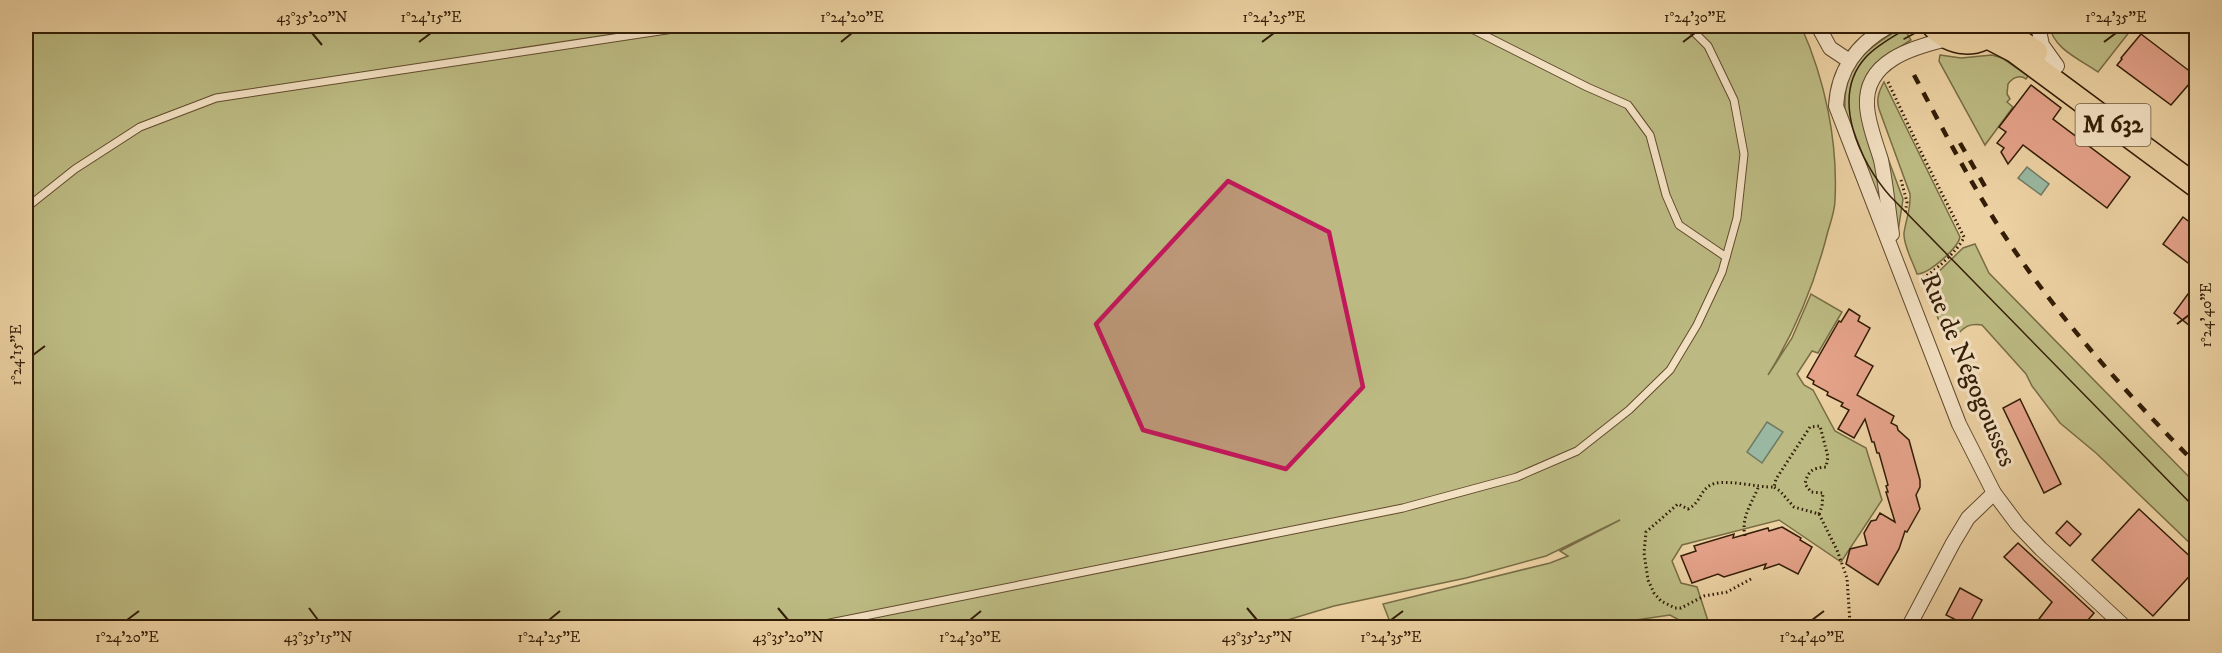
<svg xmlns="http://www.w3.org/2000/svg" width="2222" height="653" font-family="'IM FELL DW Pica',serif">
	<rect width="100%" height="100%" fill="#ecd1a2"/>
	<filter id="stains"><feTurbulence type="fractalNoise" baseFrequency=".00333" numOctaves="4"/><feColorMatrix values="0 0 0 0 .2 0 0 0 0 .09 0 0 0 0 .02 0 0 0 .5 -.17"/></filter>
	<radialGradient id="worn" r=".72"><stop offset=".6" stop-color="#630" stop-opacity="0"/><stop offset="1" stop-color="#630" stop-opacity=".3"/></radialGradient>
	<g fill="#bcba82" stroke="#786c44" stroke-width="1.5">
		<path d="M26,26h1775c24,54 37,115 34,174 0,10 -4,21 -7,31 -13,52 -32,99 -60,144l24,-37 19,-44 31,18 -24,41 -6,-2 -15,23 7,11 9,5 22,41 31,17 16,52 -41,62 -62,-42 -97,25 -10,16 9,22 16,4 13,40h-18l-22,-12 -89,13 -189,-1 -9,-23 167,-41 18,-7 -8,-5 60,-31 -74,36 -80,22 -132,28 -70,21h-1238z"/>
		<path d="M2050,26h84l-36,46c-17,-12 -46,-24 -48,-46z"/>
		<path d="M1903,27l8,13 -27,17 -13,14 2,75 13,77 -41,-112c-3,-46 22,-63 58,-84z"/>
		<path d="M1940,55l21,3 31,-3 10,3 26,18 -2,3c-6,-5 -14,-1 -18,5l-1,10 3,5 -3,3 6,5 -28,38 -46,-84z"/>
		<path d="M1884,82l76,155c-2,11 -31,37 -43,37 -4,-12 -14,-29 -13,-41 2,-14 7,-24 6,-39l-31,-85c-3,-10 0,-18 5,-27z"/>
		<polygon points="1883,145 1903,199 1897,238"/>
		<path d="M1975,244l14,29 207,211v65l-100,-96 -36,-30 -28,-37 -6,-12 -44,-49c-22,-3 -19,10 -35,16l-22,-56 38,-37z"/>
	</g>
	<g fill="#99b7a1" stroke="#707963" stroke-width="1.5">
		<polygon points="2027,167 2049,184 2041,195 2018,178"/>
		<polygon points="1767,422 1783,432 1762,463 1747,452"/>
	</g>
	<g fill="#e4a289" stroke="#331d06" stroke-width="1.5">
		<polygon points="2141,34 2196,76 2171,105 2117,65 2122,59 2121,58"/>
		<polygon points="2031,85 2061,108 2053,119 2130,177 2107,208 2023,145 2008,164 2001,152 2004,148 1997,143 2006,132 1999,127"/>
		<polygon points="2183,217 2196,227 2196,269 2163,244"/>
		<polygon points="2196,283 2196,331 2174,313"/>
		<polygon points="1849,309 1860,316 1858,321 1870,328 1855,356 1873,366 1857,395 1894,416 1891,423 1897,426 1898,430 1909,440 1920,480 1920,487 1916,495 1920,509 1907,532 1905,531 1899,549 1878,585 1846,564 1850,549 1867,545 1864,533 1871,521 1876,520 1880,513 1895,522 1886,492 1888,492 1886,486 1888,485 1879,453 1877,453 1874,442 1872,442 1865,419 1854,438 1838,429 1849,410 1841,406 1843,403 1827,395 1828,392 1813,384 1814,381 1807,377 1839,321 1841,322"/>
		<polygon points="2020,399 2061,484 2044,493 2003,408"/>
		<polygon points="2139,509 2196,562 2196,569 2153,616 2092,560"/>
		<polygon points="2067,521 2081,534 2070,546 2056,533"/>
		<polygon points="1782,527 1801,538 1800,540 1812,547 1798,574 1779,564 1764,569 1766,564 1724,577 1718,574 1692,583 1681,556 1696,551 1694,546 1734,534 1733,538 1768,528 1769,531"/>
		<polygon points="2018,543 2094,613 2082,627 2033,627 2052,602 2004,557"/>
		<polygon points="1960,588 1982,600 1968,626 1946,615"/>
	</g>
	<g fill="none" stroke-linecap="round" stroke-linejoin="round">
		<g stroke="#614a2d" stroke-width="9">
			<g id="lane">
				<polyline points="32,26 33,26"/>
				<polyline points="1466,26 1587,87 1628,105 1650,135 1666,195 1679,225 1726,257"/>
				<polyline points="26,208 75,169 140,127 216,98 693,26"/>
				<polyline points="805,628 1403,508 1517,477 1577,451 1629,410 1670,370 1697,325 1722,272 1737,218 1744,154 1734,100 1708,46 1688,26"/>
			</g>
		</g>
		<g stroke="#614a2d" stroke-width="16">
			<g id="street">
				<polyline points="1818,26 1830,48 1848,60"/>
				<path d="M1889,26c-32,18 -51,43 -53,80l123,318 35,69 24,32 23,24 85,79"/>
				<polyline points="2038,26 2042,45 2057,66"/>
				<path d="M1892,234c-4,-25 -6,-50 -11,-74 -5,-17 -13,-36 -14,-54 -3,-45 46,-59 81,-67"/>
				<polyline points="1908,628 1953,543 1968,518 1994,493"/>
			</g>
		</g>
		<g stroke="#331d06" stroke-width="25">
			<g id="primary">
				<path d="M1933,26c18,20 45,23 64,2"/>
				<polyline points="2009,26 2017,39 2036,52"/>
				<polyline points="1987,37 2014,51 2196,186"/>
			</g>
		</g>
		<g stroke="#331d06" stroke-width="3" stroke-dasharray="1.5 3" stroke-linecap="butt">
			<path d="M1888,82l35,74 41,81c-5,13 -32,37 -45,43"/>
			<polyline points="1901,180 1907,202 1905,214"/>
			<polyline points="1819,514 1837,550 1847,578 1850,623"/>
			<path d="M1745,536c-4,-19 6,-31 13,-48"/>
			<path d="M1751,579l-24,13 -23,4 -23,12h-6l-14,-7 -7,-8 -6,-13 -4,-27 2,-21 32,-28 10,5c13,-7 11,-16 21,-23 12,-9 49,2 65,1l2,-8 34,-52 10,-1 8,31 -2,10c-14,1 -18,4 -21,17l6,8 12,1 -1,13 -3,8 -25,-7 -14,-16 -6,-4"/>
		</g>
		<use href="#lane" stroke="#f3e1c3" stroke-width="7"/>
		<use href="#street" stroke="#f3e1c3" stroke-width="14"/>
		<use href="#primary" stroke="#ecd1a2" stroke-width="22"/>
		<g stroke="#331d06" stroke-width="1.5">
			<path d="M1911,26c-15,9 -33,18 -45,31 -37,40 -6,105 24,139l306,313"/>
			<polyline points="1904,39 1928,26"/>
		</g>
		<g stroke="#331d06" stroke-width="4.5" stroke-dasharray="10 10" stroke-linecap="butt">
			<path d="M1914,75c30,56 59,113 94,166 54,81 120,154 188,223"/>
			<polyline points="1960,143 1987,190"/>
		</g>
	</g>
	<path fill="#c2185b" fill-opacity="0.2" stroke="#c2185b" stroke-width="4.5" stroke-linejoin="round" d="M1228,181l101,51 34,155 -77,82 -143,-39 -47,-106z"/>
	<path fill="none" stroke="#331d06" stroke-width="2" d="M312,33l10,12M419,42l12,-9M841,42l11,-9M1262,42l12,-9M1683,42l12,-9M2104,42l12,-9M2177,324l12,-9M33,355l12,-9M309,608l9,12M778,608l10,12M1247,608l10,12M127,620l12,-9M549,620l11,-9M970,620l11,-9M1391,620l12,-9M1812,620l12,-9"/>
	<g text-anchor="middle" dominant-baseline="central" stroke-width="6" stroke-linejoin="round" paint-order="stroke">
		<rect fill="#f3e1c3" stroke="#6d583f" stroke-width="1.5" x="2075.5" y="104" width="75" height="42" rx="4.5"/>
		<g font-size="24" font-weight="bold" fill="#331d06">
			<text x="2113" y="125">M 632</text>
		</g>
		<g font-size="26" fill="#331d06" stroke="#f3e1c3">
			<text transform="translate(1968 370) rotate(67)">Rue de Négogousses</text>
		</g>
	</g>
	<rect width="2222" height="653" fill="none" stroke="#ecd1a2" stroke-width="66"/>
	<rect x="33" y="33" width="2156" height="587" fill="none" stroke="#331d06" stroke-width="2"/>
	<g font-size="15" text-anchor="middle" fill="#331d06">
		<text x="312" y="22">43°35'20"N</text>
		<text x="431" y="22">1°24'15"E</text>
		<text x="852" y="22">1°24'20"E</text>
		<text x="1274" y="22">1°24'25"E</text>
		<text x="1695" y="22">1°24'30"E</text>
		<text x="2116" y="22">1°24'35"E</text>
		<text transform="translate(2206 315) rotate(-90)" y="5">1°24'40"E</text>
		<text transform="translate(16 355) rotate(-90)" y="5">1°24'15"E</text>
		<text x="127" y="642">1°24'20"E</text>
		<text x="318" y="642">43°35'15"N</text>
		<text x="549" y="642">1°24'25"E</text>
		<text x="788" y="642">43°35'20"N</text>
		<text x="970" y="642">1°24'30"E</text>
		<text x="1257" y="642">43°35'25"N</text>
		<text x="1391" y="642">1°24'35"E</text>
		<text x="1812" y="642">1°24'40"E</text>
	</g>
	<rect width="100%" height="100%" filter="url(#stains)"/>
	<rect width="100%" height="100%" fill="url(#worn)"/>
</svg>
